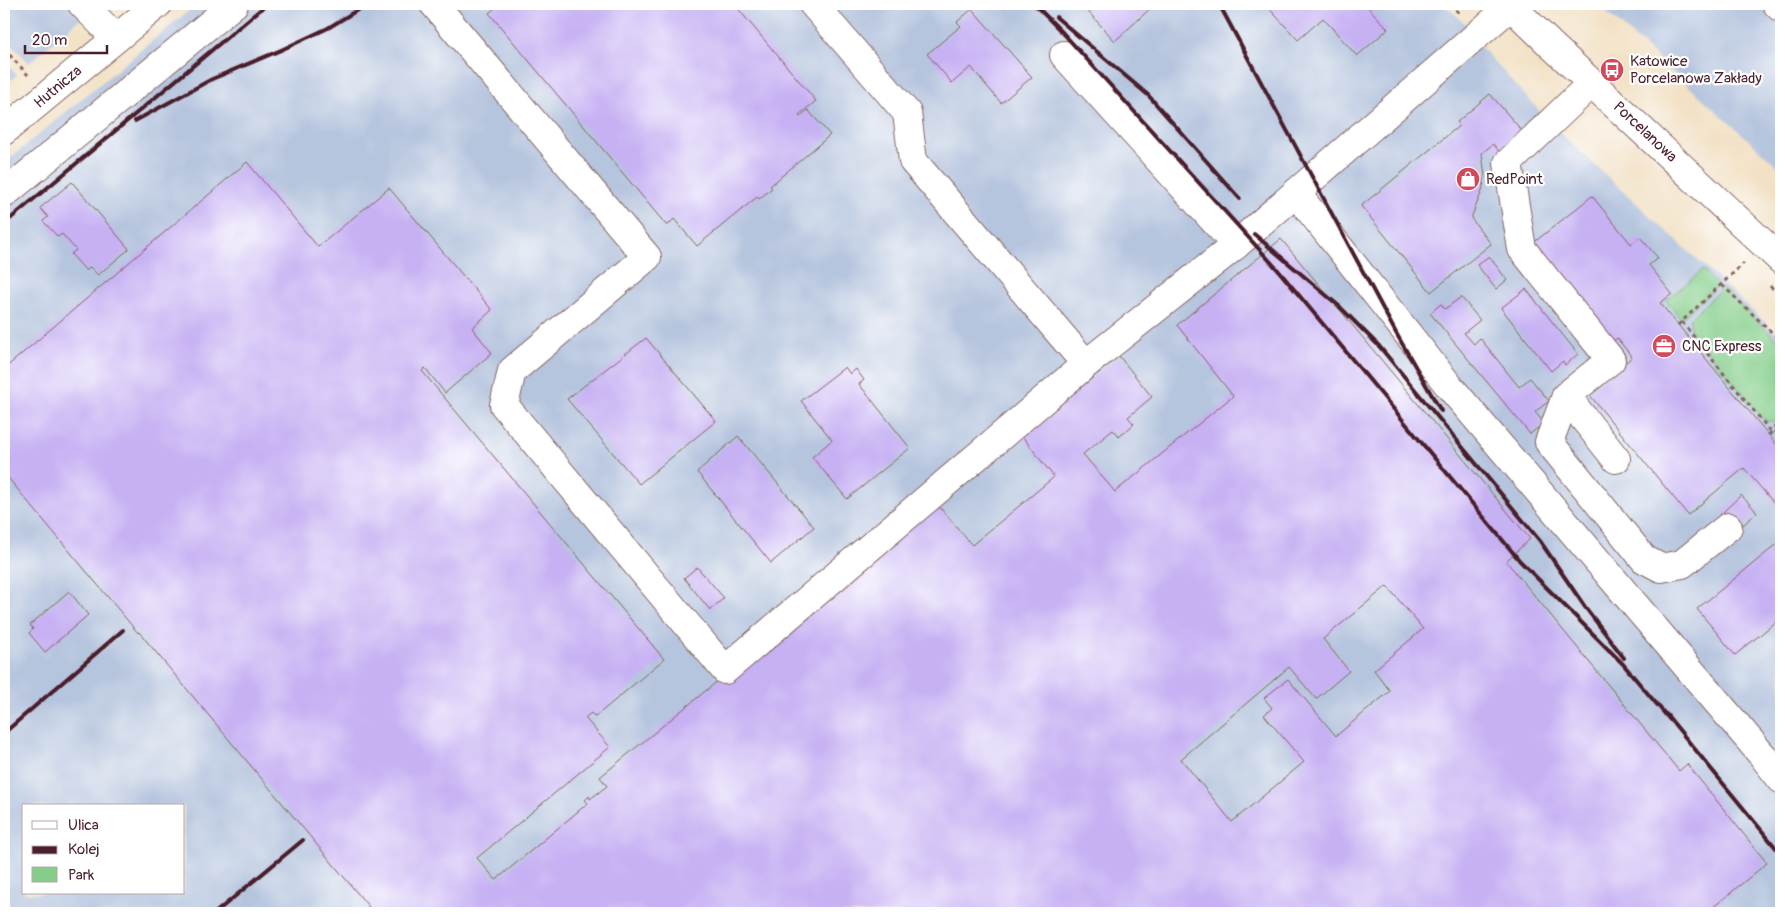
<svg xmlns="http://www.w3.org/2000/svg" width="1785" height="917" font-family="Pangolin,sans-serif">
	<rect width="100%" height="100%" fill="#fff"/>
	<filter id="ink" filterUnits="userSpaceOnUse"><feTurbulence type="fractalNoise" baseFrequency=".02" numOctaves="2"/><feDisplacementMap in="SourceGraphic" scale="10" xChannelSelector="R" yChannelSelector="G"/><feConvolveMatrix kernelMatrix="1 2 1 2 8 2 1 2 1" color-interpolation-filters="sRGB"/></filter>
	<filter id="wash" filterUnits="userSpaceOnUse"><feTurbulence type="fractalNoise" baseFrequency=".0096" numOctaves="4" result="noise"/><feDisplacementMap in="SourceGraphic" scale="20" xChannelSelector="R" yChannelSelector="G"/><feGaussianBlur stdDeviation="1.12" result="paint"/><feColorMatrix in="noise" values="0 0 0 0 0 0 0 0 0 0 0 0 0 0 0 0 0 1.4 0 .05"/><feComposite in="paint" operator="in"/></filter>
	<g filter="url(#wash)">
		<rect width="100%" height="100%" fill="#f2e1c5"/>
		<g fill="#b6c5de" fill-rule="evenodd">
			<polygon points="4,4 98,4 29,63 4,36"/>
			<path d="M197,4h1247l23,21 -3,4 93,101 224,207v576h-1777v-750zM24,806h160v87h-160z"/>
			<polygon points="1597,4 1781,4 1781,169"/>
			<polygon points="4,61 17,75 4,86"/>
		</g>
		<g fill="#84ce8a" stroke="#67765a">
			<polygon points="1703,270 1718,285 1681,319 1666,300"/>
			<polygon points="1722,288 1781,343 1781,414 1775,422 1764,420 1690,330 1690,318"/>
		</g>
		<g id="blocks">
			<g fill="#c6b1f3" fill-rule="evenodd">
				<polygon points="500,4 734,4 816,101 799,115 800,117 808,110 830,135 770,186 772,188 759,199 757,197 697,246 674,219 667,226 489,13"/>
				<polygon points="1081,4 1151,4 1153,6 1115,41"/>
				<polygon points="1265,4 1365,4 1388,29 1357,56 1323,18 1298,40"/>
				<polygon points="972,9 1032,77 1001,103 971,67 952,83 927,54 961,26 957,22"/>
				<polygon points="1490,94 1524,133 1500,152 1493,144 1482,153 1485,177 1482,191 1471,218 1491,244 1431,292 1361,206 1460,125 1457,122"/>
				<path d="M247,162l71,85 71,-59 103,122 -20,18 20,25 -47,40 -20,-25 -3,3 242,288 -69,58 -4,-4 -6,5 25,29 -133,111 19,22 92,-77 -3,-3 4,-4 1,3 17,-13 -7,-9 336,-274 36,42 82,-68 -32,-41 97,-80 33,41 -24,20 6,7 -15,13 -6,-7 -30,24 32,38 118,-96 -56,-71 104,-86 249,300 -24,22 173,210 8,-7 80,99 -61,50h-1332l-235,-281 -1,1 -134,-160v-104zM1387,586l36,43 -49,41 16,21 -54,45 -48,-57 -24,19 8,10 -8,7 40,47 -72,60 -51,-63 108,-92 27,32 33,-28 -26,-32z"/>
				<polygon points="72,182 129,249 98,275 90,267 86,271 71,254 76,250 62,234 58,237 43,221 48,217 40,208"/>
				<polygon points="1592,196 1631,244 1640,237 1658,258 1649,265 1672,294 1660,303 1781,450 1781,497 1774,503 1744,468 1688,515 1588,393 1632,357 1617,338 1612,342 1532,244"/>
				<polygon points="1489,256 1507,280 1496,289 1477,265"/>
				<polygon points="1526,289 1578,354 1565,365 1563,361 1551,371 1501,308"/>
				<polygon points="1461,297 1480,320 1464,333 1474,344 1480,338 1519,387 1530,378 1549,401 1535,412 1544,423 1530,434 1430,313 1441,304 1445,309"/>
				<polygon points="646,338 716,421 639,484 567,399"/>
				<polygon points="845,367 850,374 856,369 864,380 859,384 910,448 847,499 812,457 832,440 801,401"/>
				<polygon points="738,436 814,527 771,563 697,472"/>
				<polygon points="1741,495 1757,512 1739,529 1723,512"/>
				<polygon points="1781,541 1781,618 1735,655 1697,609"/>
				<polygon points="697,567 724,598 710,610 684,578"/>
				<polygon points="69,591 88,615 45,652 29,633 33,629 30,625"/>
			</g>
		</g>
	</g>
	<g filter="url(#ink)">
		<use href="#blocks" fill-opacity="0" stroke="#856361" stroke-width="1"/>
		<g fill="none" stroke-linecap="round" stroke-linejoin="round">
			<g stroke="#856361" stroke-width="30">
				<g id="minor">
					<polyline points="82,4 116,38"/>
					<polyline points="434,4 647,257 512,371 504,405 725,670 1086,364 1236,245 1513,4"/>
					<polyline points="813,4 907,113 913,161 1086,364"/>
					<polyline points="1509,4 1551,45 1781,260"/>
					<polyline points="1777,4 1781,8"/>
					<polyline points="1064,55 1236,245"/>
					<polyline points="1592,83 1508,163 1522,249 1611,360 1566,396 1549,442 1644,559 1661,568 1682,564 1728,527"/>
					<polyline points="4,131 158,4"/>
					<polyline points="1296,193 1450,387 1763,756 1781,779"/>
					<polyline points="4,194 234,4"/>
					<polyline points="1566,396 1616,459"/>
				</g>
			</g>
			<g stroke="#856361" stroke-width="3" stroke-dasharray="4 4" stroke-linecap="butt">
				<polyline points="1450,4 1460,14"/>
				<polyline points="4,49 28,75"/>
				<polyline points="1722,285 1781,341"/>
				<polyline points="1770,286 1781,297"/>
				<polyline points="1682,322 1771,432 1781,432"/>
				<polyline points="1678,325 1744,263"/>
				<polyline points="1769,435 1781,419"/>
			</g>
			<use href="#minor" stroke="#fff" stroke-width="28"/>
			<g stroke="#4a1f2b" stroke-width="4">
				<polyline points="1034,4 1063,33 1278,270 1520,561 1623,664 1670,720"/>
				<polyline points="1219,4 1396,333 1441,411"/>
				<polyline points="1056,17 1148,95 1240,199"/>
				<polyline points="135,121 212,79 281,50 328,28 367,4"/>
				<polyline points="4,224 267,4"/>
				<polyline points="1254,234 1339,306 1379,346 1540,541 1585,607 1624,658"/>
				<polyline points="1666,714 1781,854"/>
				<polyline points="4,733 123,630"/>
				<polyline points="215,913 303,840"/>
			</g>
		</g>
	</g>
	<defs>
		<g id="bus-disc" transform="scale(1.25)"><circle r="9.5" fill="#d1495b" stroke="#fff"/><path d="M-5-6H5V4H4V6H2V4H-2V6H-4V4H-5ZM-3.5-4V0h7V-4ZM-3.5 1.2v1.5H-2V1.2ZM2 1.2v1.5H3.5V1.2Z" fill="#fff"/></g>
		<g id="shop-disc" transform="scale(1.25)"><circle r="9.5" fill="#d1495b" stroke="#fff"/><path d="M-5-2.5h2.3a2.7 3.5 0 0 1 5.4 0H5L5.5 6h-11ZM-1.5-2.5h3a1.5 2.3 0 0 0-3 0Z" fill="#fff"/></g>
		<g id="office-disc" transform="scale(1.25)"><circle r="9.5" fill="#d1495b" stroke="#fff"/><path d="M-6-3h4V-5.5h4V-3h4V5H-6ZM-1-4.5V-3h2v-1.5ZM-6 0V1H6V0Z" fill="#fff"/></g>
	</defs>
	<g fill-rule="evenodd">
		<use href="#bus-disc" x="1612" y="70"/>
		<use href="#shop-disc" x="1468" y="179"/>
		<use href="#office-disc" x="1664" y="346"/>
	</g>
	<g text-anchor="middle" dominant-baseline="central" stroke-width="4.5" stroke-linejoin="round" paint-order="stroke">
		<g font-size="15" fill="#4a1f2b" stroke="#fff" text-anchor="start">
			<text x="1630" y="61">Katowice<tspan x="1630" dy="17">Porcelanowa Zakłady</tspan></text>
			<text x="1486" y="179">RedPoint</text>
			<text x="1682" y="346">CNC Express</text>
		</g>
		<g font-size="15" fill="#4a1f2b" stroke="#fff">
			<text transform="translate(58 87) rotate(-40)">Hutnicza</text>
			<text transform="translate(1645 132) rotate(43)">Porcelanowa</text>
		</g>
	</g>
	<rect width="1785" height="917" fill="none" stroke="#fff" stroke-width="20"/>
	<rect x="22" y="804" width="162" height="90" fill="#ffffff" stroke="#b7a5aa"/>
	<rect x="32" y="821" width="25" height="8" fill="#ffffff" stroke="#b7a5aa"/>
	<text x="68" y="830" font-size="15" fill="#4a1f2b">Ulica</text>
	<rect x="32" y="846" width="25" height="8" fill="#4a1f2b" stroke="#b7a5aa"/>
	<text x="68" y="854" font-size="15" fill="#4a1f2b">Kolej</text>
	<rect x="32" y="867" width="25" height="15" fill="#84ce8a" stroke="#b7a5aa"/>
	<text x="68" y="880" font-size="15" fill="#4a1f2b">Park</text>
	<path d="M25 45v8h82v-8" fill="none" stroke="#4a1f2b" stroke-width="2.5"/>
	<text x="32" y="45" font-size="15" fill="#4a1f2b" stroke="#ffffff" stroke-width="4" paint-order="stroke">20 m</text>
</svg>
